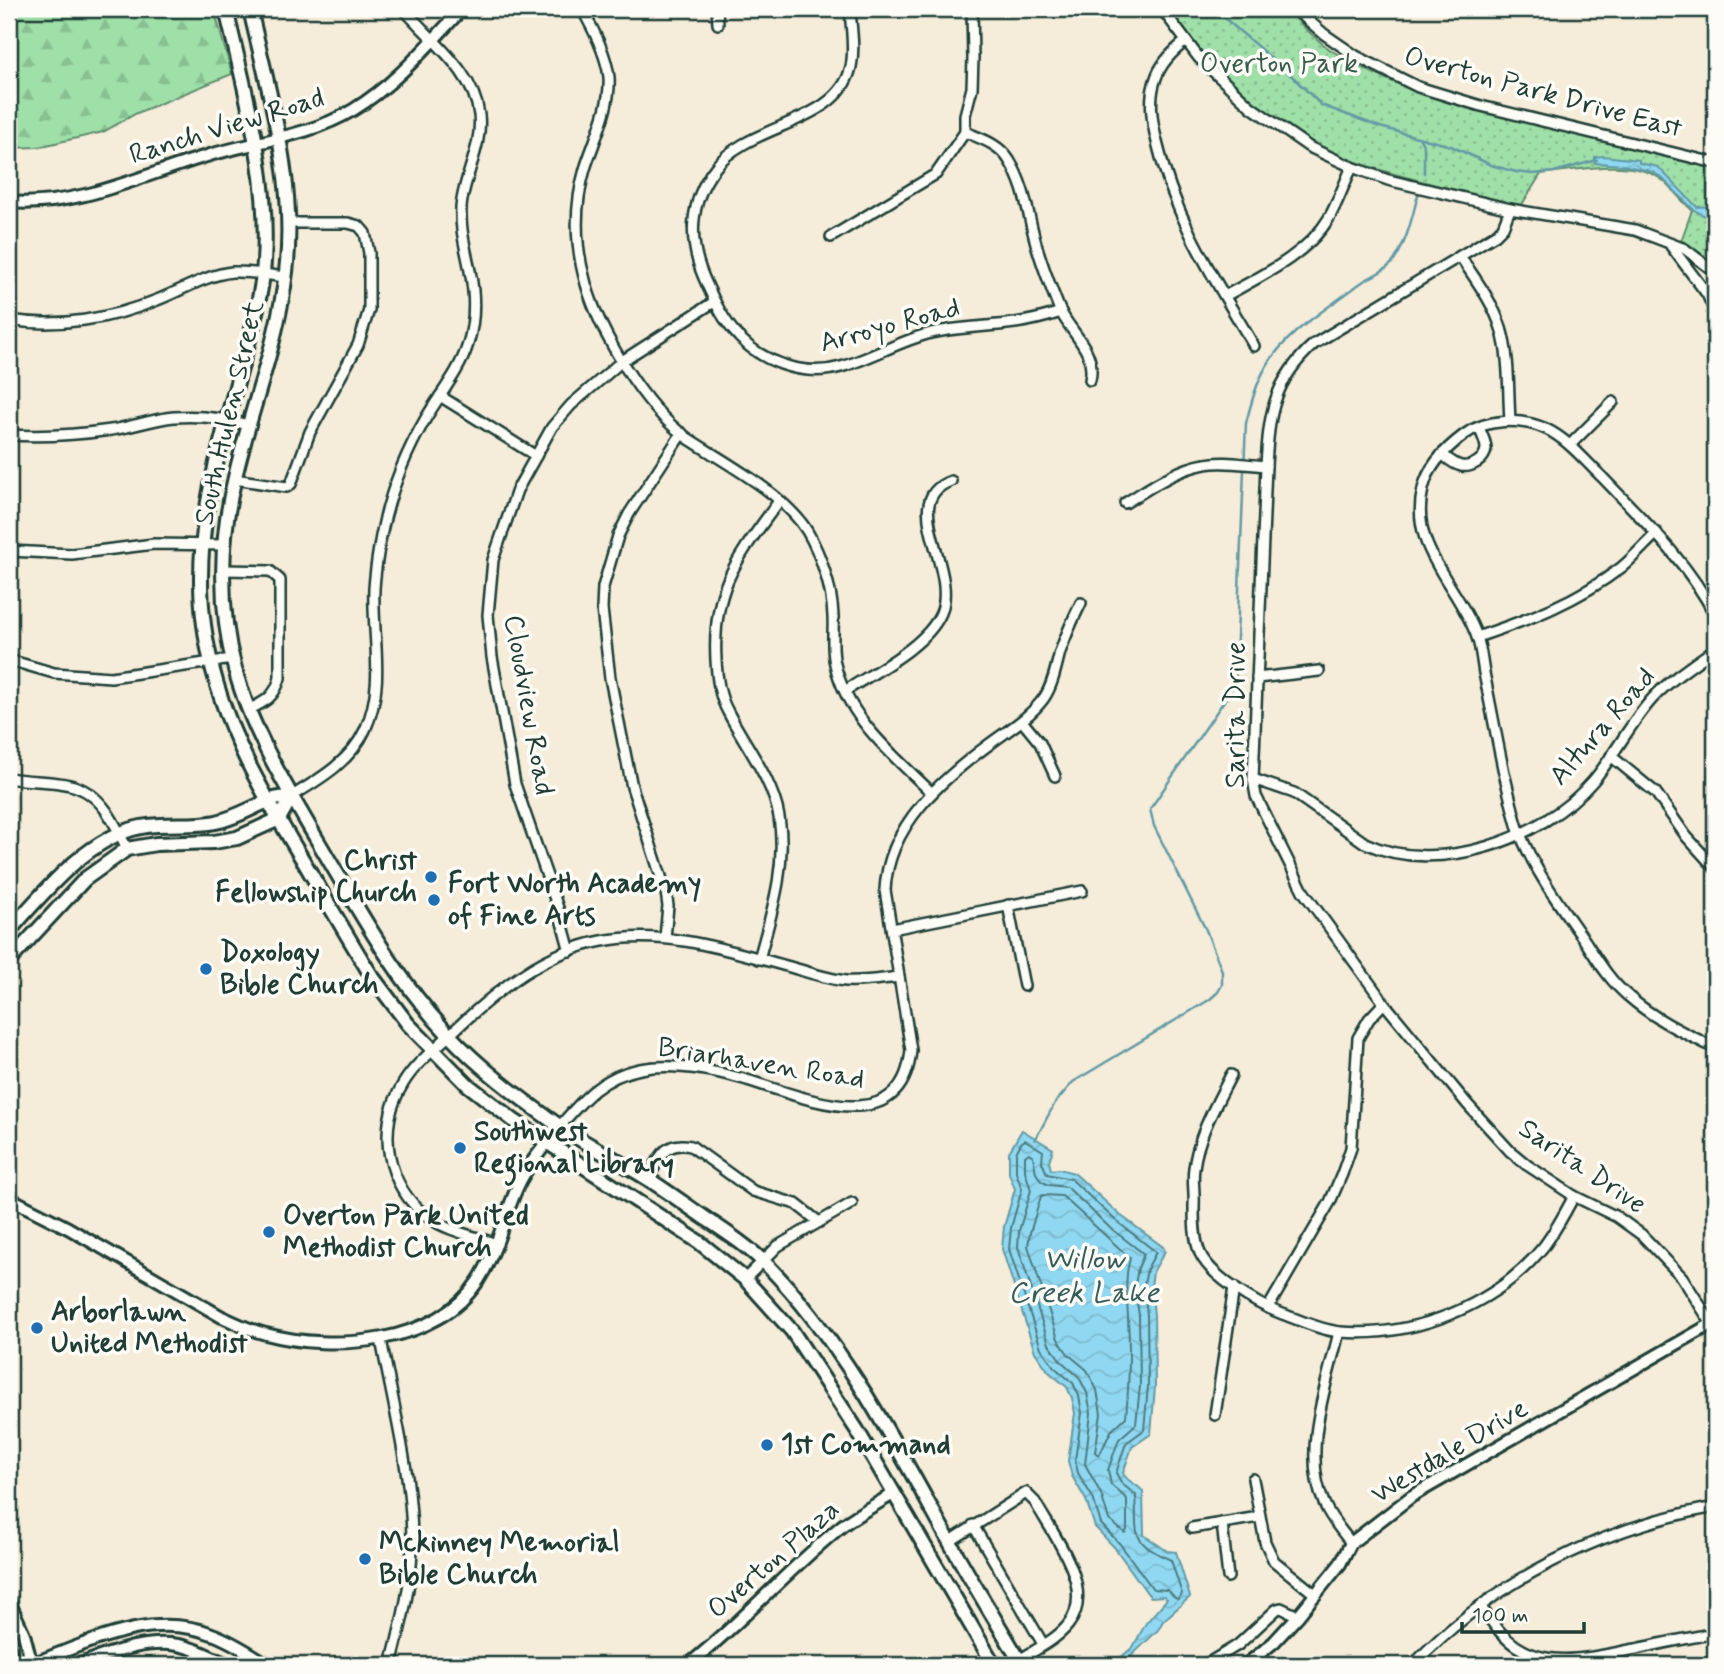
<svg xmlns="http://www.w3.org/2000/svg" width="1724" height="1674" font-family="Mynerve,sans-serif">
	<defs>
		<pattern id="forest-firs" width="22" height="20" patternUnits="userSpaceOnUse" patternTransform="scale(1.75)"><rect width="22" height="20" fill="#9fdfa8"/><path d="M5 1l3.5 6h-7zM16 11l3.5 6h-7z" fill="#88c091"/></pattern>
		<pattern id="park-dots" width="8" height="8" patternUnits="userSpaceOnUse" patternTransform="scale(1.75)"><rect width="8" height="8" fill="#9fdfa8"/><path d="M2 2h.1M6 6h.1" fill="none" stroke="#88c091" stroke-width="1.8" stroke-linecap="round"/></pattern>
		<pattern id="water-waves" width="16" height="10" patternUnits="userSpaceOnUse" patternTransform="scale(1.75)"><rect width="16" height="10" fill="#90d8f1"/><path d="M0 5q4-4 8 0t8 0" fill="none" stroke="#7cbacf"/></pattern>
	</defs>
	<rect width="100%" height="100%" fill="#f5ecda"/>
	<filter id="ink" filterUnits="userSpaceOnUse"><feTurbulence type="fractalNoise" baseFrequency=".0143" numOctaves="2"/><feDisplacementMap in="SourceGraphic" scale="14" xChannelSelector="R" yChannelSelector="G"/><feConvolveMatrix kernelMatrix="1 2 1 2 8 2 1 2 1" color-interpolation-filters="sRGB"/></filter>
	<g filter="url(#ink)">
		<polygon fill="url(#forest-firs)" stroke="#5f8e6e" stroke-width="2" points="9,9 214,9 232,74 137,113 103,132 38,147 9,148"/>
		<path fill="url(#park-dots)" stroke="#5f8e6e" stroke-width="2" d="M1169,9h116c16,14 31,32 49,43 36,23 76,37 115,51l266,65v93l-3,1 -32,-18 12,-34c-10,-8 -18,-19 -27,-28 -31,-26 -88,-12 -124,-8l-20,32c-55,-15 -112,-25 -165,-44 -77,-27 -142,-86 -187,-153z"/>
		<g fill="url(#water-waves)" stroke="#639aa5" stroke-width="2">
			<polygon points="1603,156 1639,160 1639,163 1658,167 1697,207 1715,206 1715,224 1711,226 1705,216 1694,210 1662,178 1653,172 1623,165 1595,163 1595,157"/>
			<path d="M1022,1130l31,19 -4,12 2,9 8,-1 15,4 46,42 43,32 2,4 -12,21 -2,14 3,29 1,72 -4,47 -19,13 -9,26c4,10 16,11 20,19l1,43 23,16 9,1 14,45 -27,24 -5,9 -36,35h-10l21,-18 13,-24 21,-24 -3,-3 -13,1 -3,-3 -33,-46 -20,-21 -9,-27 -14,-24 -4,-15 7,-48 -3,-15 -5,-11 -18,-15 -14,-20 -33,-103 2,-22 11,-38 -6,-16v-21z"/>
		</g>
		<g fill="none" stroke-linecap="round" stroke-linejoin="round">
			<g stroke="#4c7b80" stroke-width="2">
				<path d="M1025,1140l18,11 -1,11 5,12 24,5 44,41 41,32 -9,17 -3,16 3,30 1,71 -4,44 -18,13 -10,30 6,11 14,11c0,40 -5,48 35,65l11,34 -4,5 -3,-1 -7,-8 -15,-1 -33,-45 -19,-20 -8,-26 -15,-25 -3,-13 7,-47 -3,-17 -6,-13 -19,-16 -13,-19 -32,-99 2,-21 11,-39 -6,-17v-19l5,-10z"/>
				<polygon points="1029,1153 1033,1156 1036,1173 1041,1181 1049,1185 1067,1187 1109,1227 1144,1254 1138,1268 1135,1285 1139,1316 1140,1386 1136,1424 1119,1439 1108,1470 1111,1485 1127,1499 1127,1530 1125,1533 1109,1520 1101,1494 1085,1464 1091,1413 1087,1393 1079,1377 1061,1361 1049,1344 1018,1247 1019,1231 1031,1190 1025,1171 1025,1156"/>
				<path d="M1044,1195l18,1 68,62c-6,21 -3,39 -2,60 2,33 1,66 -2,99l-15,14 -12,25 -4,-4 6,-38 -4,-24 -10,-20 -19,-16 -10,-15 -30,-93 2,-13 11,-37z"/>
			</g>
			<g stroke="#639aa5" stroke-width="2.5">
				<polyline points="1214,9 1294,78 1321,105 1380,127 1451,146 1491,165 1516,172 1532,174 1554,172 1597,160"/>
				<polyline points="1420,139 1424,147 1424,173"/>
				<polyline points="1709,251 1710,223"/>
				<polyline points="1711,280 1715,286"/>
				<path d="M1035,1140l20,-37 18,-21 136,-82 9,-8 4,-7v-14l-16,-41 -52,-104 -4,-17 85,-124 11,-262c5,-19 10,-39 20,-56 20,-35 61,-58 92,-82 10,-8 29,-14 36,-24 13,-20 18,-43 24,-66"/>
			</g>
			<g stroke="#1f3d34" stroke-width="14">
				<g id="minor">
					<path d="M582,9c11,20 24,44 27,68 2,31 -15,63 -24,92 -11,38 -10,77 1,115 14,49 58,123 100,153 36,24 98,56 121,94 14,24 25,57 26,85 1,16 -2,32 2,48 12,54 59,92 97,129"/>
					<polyline points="717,9 718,24"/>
					<path d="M850,9c1,18 5,40 1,58 -13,58 -103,56 -136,101 -26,34 -27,73 -11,110 8,18 16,36 28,51 25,32 70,49 109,38 31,-9 58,-26 90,-34 27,-6 56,-6 84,-10 16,-2 31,-6 46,-11"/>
					<polyline points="1162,9 1199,58 1251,107 1309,147 1352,167 1388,180 1510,209 1635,230 1685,249 1715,272"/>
					<polyline points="1295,9 1324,34 1356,56 1418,87 1481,106 1715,163"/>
					<path d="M1186,41c-13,10 -25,22 -30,37 -8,21 -4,44 1,64 18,78 57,136 97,204"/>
					<path d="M965,132c17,7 34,12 44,28 17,27 19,57 28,87 6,20 14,41 22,61 10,24 38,42 31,72"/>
					<path d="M1510,209l-7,18 -8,8 -181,109c-41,37 -45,70 -48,122l-13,313 3,17 47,95 81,112 84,102 42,46 17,14 47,31 43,21 25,18 40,42 33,52"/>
					<polyline points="831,237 936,174 965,132 965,115 972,88 973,58 972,9"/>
					<polyline points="1671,246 1707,294 1715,312"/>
					<path d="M1460,256c15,23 33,46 41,72 9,29 7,63 9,93"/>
					<path d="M1225,296c36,-20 82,-41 104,-78 9,-16 15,-34 23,-51"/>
					<path d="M9,320c49,8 102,-1 148,-20 24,-9 48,-25 75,-28 18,-1 36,3 54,5"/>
					<polyline points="440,396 536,456"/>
					<path d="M9,435c34,2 67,0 102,-5 21,-3 42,-11 63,-13 25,-2 50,1 74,8"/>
					<polyline points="1570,445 1613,402"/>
					<path d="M1442,454c6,5 11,10 19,12 10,2 24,-6 25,-17 0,-7 -4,-15 -7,-21"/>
					<polyline points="234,479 287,487 291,484 310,432 358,345 369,310 369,253 365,233 359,226 348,223 288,223"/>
					<path d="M1125,503c25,-15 51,-34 80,-39 19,-4 41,1 61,2"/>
					<polyline points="9,551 72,554 154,544 225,545"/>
					<path d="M224,570l46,1 10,9v98c-5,19 -15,24 -32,32"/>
					<path d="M1715,615c-28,-54 -71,-94 -112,-137 -18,-17 -34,-38 -57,-49 -25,-11 -59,-11 -82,6 -19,14 -36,31 -41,54 -15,59 36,97 54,148 4,11 5,25 7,36 7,34 13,67 20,100 5,19 9,40 15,58 15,39 42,76 66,110 13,20 25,40 43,55 26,23 56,37 87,52"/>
					<path d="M1477,637c51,-17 101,-36 145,-70 12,-10 23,-23 35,-34"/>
					<polyline points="9,660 54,673 111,677 232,659"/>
					<polyline points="1257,678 1319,671"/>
					<path d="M845,691c29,-19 82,-45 96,-78 18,-45 -44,-113 10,-132"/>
					<polyline points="1022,721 1040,743 1055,776"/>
					<polyline points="1611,756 1656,793 1686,836 1715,868"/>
					<path d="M9,778c20,4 41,2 61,7 31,7 45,38 57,64"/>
					<path d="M1253,779l41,14 71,50c73,34 178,-4 228,-62 22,-26 37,-58 60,-83 18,-19 41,-34 62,-49"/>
					<path d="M292,796c28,-17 59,-35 73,-66 21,-46 7,-93 9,-141 1,-18 4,-36 7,-53 8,-41 24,-82 45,-118 14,-24 34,-47 42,-74 7,-23 7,-49 2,-73 -4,-22 -10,-40 -9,-63 2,-31 22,-61 18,-93 -5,-44 -48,-74 -75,-106"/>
					<polyline points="1008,905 1024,986"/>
					<polyline points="892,929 1082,891"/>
					<polyline points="665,938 668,906 666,892 632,787 610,678 602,609 603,587 618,536 629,514 682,433"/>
					<polyline points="570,951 558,908 515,784 492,657 488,615 493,560 517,490 552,427 571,405 622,361 714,302"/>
					<path d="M759,959c13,-48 28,-92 20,-142 -6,-37 -34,-72 -51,-105 -9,-16 -11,-34 -12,-52 -4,-74 22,-102 63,-159"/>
					<path d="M1231,1075c-15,30 -33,60 -37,93 -2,12 1,25 0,38 0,14 0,33 6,47 11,24 56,51 80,60 19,7 40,17 60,19 75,6 157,-27 204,-86 12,-16 21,-33 30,-50"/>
					<path d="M560,1126c23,-27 43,-50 80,-57 30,-6 70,1 100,9 55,15 162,68 171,-28l-26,-160c3,-65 57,-111 106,-147 19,-14 39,-26 53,-45 9,-13 12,-31 16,-46 6,-17 13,-33 21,-49"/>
					<path d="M648,1179c11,-20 16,-39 43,-33l62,45 43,13 23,18"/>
					<path d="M497,1244c-23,-8 -50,-13 -69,-27 -42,-30 -52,-90 -25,-133 13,-22 37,-39 55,-57 42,-39 86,-75 144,-86 64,-12 126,9 188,26 18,5 37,12 56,14 18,1 35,-2 53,-4"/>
					<polyline points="745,1279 778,1246 852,1203"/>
					<polyline points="1268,1308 1330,1202 1342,1174 1351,1148 1358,1038 1369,1019 1384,1003"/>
					<path d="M1339,1332c-12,52 -38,120 -15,171 6,15 18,28 27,40"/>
					<path d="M381,1339c13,72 36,154 30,227 -3,33 -12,67 -20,99"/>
					<polyline points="1215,1415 1234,1287"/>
					<polyline points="1253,1479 1265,1542 1274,1561 1316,1595"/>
					<polyline points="1222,1523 1228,1577"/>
					<polyline points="973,1525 1043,1644"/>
					<polyline points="1192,1528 1259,1517"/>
					<path d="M949,1542l77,-49 9,9c18,33 62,87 33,123 -12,15 -33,25 -49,35"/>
					<path d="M1480,1606c11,14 21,30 36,40 36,24 80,10 120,3 26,-6 53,-11 79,-16"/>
					<polyline points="1205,1665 1238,1645 1277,1609 1281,1608 1298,1616"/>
					<path d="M1413,1665c80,-84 189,-138 302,-158"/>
				</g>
			</g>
			<g stroke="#1f3d34" stroke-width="16">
				<g id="tertiary">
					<path d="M9,202c70,6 135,-28 201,-47 48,-14 100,-19 143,-45 43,-26 75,-65 109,-101"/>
					<path d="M9,1198l59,30 154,89c14,6 29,14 44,17 67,18 170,11 212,-53 19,-29 25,-62 39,-93 10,-23 28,-42 43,-62"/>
					<polyline points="9,1601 24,1634 32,1665"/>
					<polyline points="9,1646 14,1665"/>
					<path d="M29,1665c58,-21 120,-55 183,-31 20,7 39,20 57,31"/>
					<path d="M77,1665c32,-11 67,-26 101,-20 18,3 35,13 51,20"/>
					<path d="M688,1665c55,-43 100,-96 155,-140 16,-12 34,-21 50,-31"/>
					<polyline points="1246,1665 1274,1642 1298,1616 1340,1564 1351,1543 1412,1496 1715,1322"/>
				</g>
			</g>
			<g stroke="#1f3d34" stroke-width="18">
				<g id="secondary">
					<path d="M226,9c20,87 46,174 37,265 -4,33 -14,66 -23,98 -23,84 -48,165 -36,253 12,89 52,157 97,232 23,39 46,79 70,118l37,49 60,61 45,35 186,122 46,37 47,52 65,99 137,235"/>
					<path d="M250,9c19,85 47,174 36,263 -8,70 -34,133 -50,201 -16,62 -18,134 -1,196 16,60 50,116 81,169 40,67 78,139 132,196 32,34 69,62 107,89 29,21 62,36 93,56 19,12 38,26 57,39 21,14 44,29 63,48 75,77 127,177 179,271 24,44 50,85 75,128"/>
					<path d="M9,931c34,-38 79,-94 132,-104 25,-5 51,0 75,-5 19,-4 33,-13 50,-20 7,-4 17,-4 26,-6"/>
					<polyline points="9,961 85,879 127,849 156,844 214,842 237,838 279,819 292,796"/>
				</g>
			</g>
			<use href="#minor" stroke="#fdfcf7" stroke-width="9"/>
			<use href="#tertiary" stroke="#fdfcf7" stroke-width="10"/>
			<use href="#secondary" stroke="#fdfcf7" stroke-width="12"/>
		</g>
	</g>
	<g fill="#1f6fb2" stroke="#fdfcf7" stroke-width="2.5">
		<circle cx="431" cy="877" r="7"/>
		<circle cx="434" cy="900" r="7"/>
		<circle cx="206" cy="969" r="7"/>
		<circle cx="460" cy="1148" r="7"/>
		<circle cx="269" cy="1232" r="7"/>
		<circle cx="37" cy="1328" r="7"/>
		<circle cx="767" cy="1445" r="7"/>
		<circle cx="365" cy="1559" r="7"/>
	</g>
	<g text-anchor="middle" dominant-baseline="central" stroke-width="7" stroke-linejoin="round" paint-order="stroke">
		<g font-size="28" fill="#395d4b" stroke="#fdfcf7">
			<text x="1279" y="64">Overton Park</text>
		</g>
		<g font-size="28" fill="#1f3d34" stroke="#fdfcf7">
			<text transform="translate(1543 93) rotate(15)">Overton Park Drive East</text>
			<text transform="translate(227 127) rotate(-17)">Ranch View Road</text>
			<text transform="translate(890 326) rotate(-15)">Arroyo Road</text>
			<text transform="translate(230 413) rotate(-77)">South Hulen Street</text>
			<text transform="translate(528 705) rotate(80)">Cloudview Road</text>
			<text transform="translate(1236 715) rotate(-90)">Sarita Drive</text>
			<text transform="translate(1603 727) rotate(-49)">Altura Road</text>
			<text transform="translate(761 1064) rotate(9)">Briarhaven Road</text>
			<text transform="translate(1582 1167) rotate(34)">Sarita Drive</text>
			<text transform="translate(1450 1452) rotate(-31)">Westdale Drive</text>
			<text transform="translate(774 1560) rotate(-41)">Overton Plaza</text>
		</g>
		<g font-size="28" font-weight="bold" fill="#1f3d34" stroke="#fdfcf7" text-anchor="start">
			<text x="417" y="861" text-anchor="end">Christ<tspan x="417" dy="32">Fellowship Church</tspan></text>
			<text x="448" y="884">Fort Worth Academy<tspan x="448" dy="32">of Fine Arts</tspan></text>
			<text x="220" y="953">Doxology<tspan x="220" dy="32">Bible Church</tspan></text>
			<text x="474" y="1132">Southwest<tspan x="474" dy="32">Regional Library</tspan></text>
			<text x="283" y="1216">Overton Park United<tspan x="283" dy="32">Methodist Church</tspan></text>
			<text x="51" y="1312">Arborlawn<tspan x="51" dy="32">United Methodist</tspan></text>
			<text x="781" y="1445">1st Command</text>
			<text x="379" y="1543">Mckinney Memorial<tspan x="379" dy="32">Bible Church</tspan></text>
		</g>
		<g font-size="30" font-style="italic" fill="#365c5a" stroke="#fdfcf7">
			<text x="1084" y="1259">Willow<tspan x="1084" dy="34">Creek Lake</tspan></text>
		</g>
	</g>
	<rect width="1724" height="1674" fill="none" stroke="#fdfcf7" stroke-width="35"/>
	<rect x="18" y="18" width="1689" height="1639" fill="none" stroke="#1f3d34" stroke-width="2.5" filter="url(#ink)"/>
	<path d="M1462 1622v10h122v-10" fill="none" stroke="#1f3d34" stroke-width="3.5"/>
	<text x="1472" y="1622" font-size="21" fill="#1f3d34" stroke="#fdfcf7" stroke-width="5" paint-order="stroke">100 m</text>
</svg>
